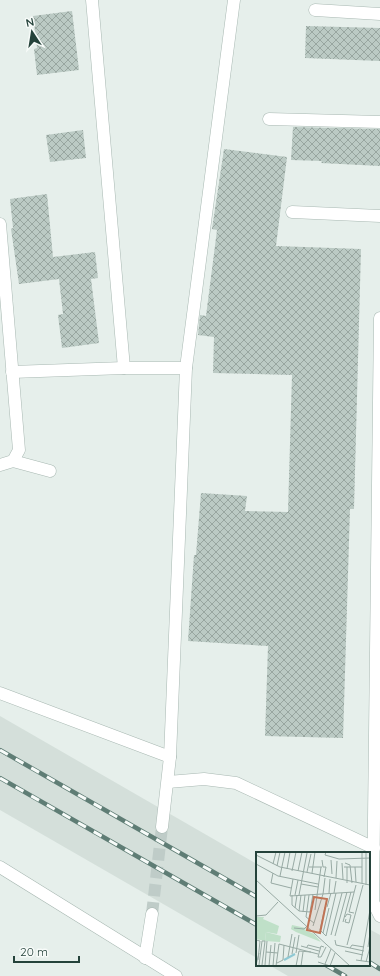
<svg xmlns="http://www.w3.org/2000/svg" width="380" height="976" font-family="Quicksand,sans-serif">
	<defs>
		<pattern id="building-cross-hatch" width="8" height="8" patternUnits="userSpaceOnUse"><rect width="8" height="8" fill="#bbcac4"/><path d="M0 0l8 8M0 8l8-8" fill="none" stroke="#98a6a0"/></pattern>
	</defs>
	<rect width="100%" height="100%" fill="#e6efeb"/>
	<g fill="#d4dfda">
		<polygon points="0,716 257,864 257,958 0,810"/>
		<polygon points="369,929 380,935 380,976 288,976 269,965 369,965"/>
	</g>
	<g fill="url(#building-cross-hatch)">
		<polygon points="72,11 79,70 37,75 34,49 37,48 33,16"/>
		<polygon points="306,26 380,28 380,61 305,58"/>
		<polygon points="293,127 380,129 380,166 321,163 322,161 291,160"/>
		<polygon points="83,130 86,158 50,162 46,135"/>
		<polygon points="224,149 287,157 276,246 361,249 354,509 350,509 343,738 265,736 268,646 188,641 194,555 196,555 201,493 247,496 245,511 288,512 292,375 213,373 214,337 198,335 200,315 206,316 217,230 212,229"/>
		<polygon points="47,194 53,257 95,252 98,278 91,279 99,343 62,348 58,315 63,314 59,279 19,284 11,229 13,228 10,199"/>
	</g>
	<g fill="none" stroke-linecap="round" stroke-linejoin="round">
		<polyline stroke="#bfccc8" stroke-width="12" stroke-dasharray="12 6" stroke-linecap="butt" points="152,914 162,827"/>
		<g stroke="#a8b8b2" stroke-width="13">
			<g id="minor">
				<polyline points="92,0 124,368"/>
				<polyline points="315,10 380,14"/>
				<polyline points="269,119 380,122"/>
				<polyline points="292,212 380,216"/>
				<polyline points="0,224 19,450 13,461 0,465"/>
				<polyline points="380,318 373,902 380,916"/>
				<polyline points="12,372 124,368 186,368"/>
				<polyline points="13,461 50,471"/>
				<polyline points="0,693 170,757"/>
				<polyline points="168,782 204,779 236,783 374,848"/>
				<polyline points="162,827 170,757 186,368 234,0"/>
				<polyline points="0,867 176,976"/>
				<polyline points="145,958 152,914"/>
			</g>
		</g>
		<use href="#minor" stroke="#fff" stroke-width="12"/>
		<g stroke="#5f7d75" stroke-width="4.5">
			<g id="rail">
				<polyline points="0,750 257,897"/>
				<polyline points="0,778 257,925"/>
				<polyline points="369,962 380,969"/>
				<polyline points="326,965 345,976"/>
			</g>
		</g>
		<use href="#rail" stroke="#f7fbf9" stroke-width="3" stroke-dasharray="9" stroke-linecap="butt"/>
	</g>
	<g transform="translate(256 852)">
		<rect width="114" height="114" fill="#e6efeb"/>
		<path d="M0,65h8l-1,2 16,7 -2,8 -11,-2 -1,9 -9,-2zM36,73l14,3 -1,2 9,4 7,8 -25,-10 -5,-3z" fill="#bfe0c8"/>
		<path d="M10,80l15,4 -1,6 -15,-1z" fill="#bfe0c8"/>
		<path fill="none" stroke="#8ec9d4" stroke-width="2" d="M28,108l11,-6"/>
		<path fill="none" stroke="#98aaa4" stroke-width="1" d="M70,0l-1,3 14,4 31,-1M110,0v33M0,3l24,12 90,18M66,8l1,7h3l-2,10M75,8l1,14M86,11l1,16M89,11l5,2 2,18M0,12l22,12 40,8M17,12l3,-12M21,14l3,-14M53,15h13M88,15h18M91,15v16M99,15l1,15M31,17l3,-17M36,19l4,-19M42,19l4,-19M51,20l4,-18M17,21l-2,10 20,5M56,21l3,-21M24,24l5,-24M80,26l1,-17M37,27l-3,17 64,-4M0,28l94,86M106,31v-31M45,32l17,3M73,41l1,-14M78,41l2,-12M36,43v10l7,6 11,1 3,-18M39,43l3,-15M43,43l8,-42M53,43l-3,22 8,6M71,55l4,-14M39,56l2,-13M73,56l-6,25 3,3 10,-43M59,58l6,-43M43,59l2,-16M47,60l2,-17M98,61l-5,-1 7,-27M0,64l10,-1 12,-13M89,65l2,-3 4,1 -2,8 -4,-1 1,-3M87,70l8,-30M57,74l10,-32 2,-16M38,76l10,1 3,-3M67,81l-3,-3 5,-23M75,83l11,-42M79,84l12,-44M0,88l4,1 -2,19M79,88l1,5 28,6M91,93l16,-60M45,94l18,5M51,95l1,-2 12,3M68,95l-3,-1 -3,11h3l5,-10M112,95l2,-14M94,96l2,-3 12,2M89,99l18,4M10,100l12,1M40,101l3,-18M36,102l3,-17M32,105l4,-23M100,108l14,2M105,109l9,-51M62,110l12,4M110,110l4,-15M21,111l6,-3 1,-15M69,112l6,-15M0,113l3,-12M3,113l3,-24h3l-3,24M9,113l2,-24M13,114l2,-21M17,114l2,-23M20,114l3,-22 39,10M40,114l3,-15 12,1M45,114l2,-14M74,114l5,-13"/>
		<path fill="#c07456" fill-opacity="0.15" stroke="#c07456" stroke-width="2" d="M58,45l13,2 -7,34 -13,-3z"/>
		<rect width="114" height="114" fill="none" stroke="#24423a" stroke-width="2"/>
	</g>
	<g transform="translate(32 32) rotate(348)" stroke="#f7fbf9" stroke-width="3" paint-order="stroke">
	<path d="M0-3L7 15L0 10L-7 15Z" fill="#24423a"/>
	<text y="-6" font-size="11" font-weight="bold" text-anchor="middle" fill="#24423a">N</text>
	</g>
	<path d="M14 956v6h65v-6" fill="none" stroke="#24423a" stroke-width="2"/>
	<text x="20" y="956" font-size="12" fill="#24423a" stroke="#f7fbf9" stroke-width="3" paint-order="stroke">20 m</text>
</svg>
